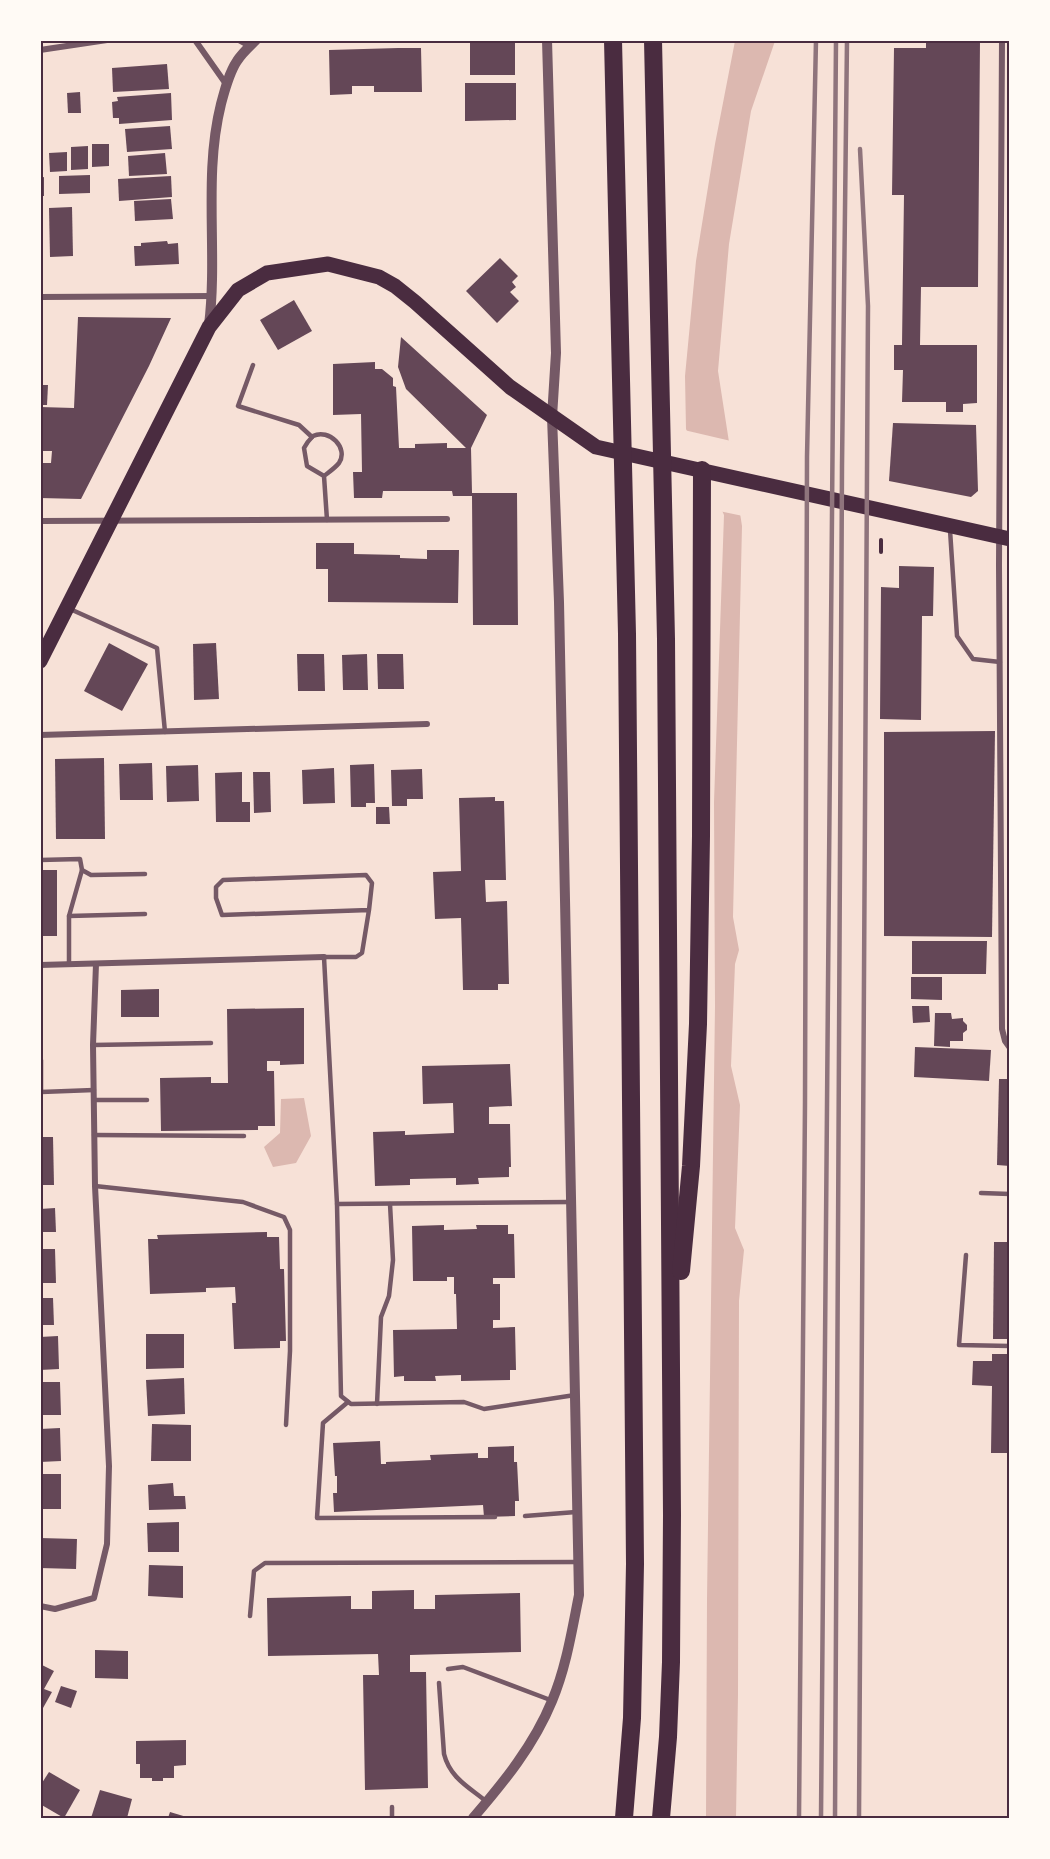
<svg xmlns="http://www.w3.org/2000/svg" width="1050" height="1859" font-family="'Titillium Web',sans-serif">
	<rect width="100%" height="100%" fill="#f7e1d7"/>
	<g fill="#dcb8b0">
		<polygon points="735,41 775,41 751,111 729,244 718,371 742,526 733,917 739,950 735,964 731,1066 740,1105 735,1228 744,1250 739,1301 738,1694 736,1818 706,1818 707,1600 715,1006 714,802 724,515 686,429 685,376 696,261 715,144"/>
		<polygon points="304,1098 311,1136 296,1163 273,1167 264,1147 280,1133 281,1099"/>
	</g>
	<polygon fill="#f7e1d7" points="684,430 731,441 743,516 719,511"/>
	<g fill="#644757">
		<rect x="470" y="40" width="45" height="35"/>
		<polygon points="926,40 980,40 978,287 921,287 920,345 977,345 977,403 963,404 963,412 946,412 946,402 902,402 903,370 894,370 894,345 902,345 904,195 892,195 894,48 926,48"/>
		<polygon points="398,48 421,48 422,92 374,92 374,86 352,86 352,94 330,95 329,50"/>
		<polygon points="167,64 169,89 113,92 112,68"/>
		<polygon points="465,83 516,83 516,120 465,121"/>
		<polygon points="80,92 81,113 68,113 67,93"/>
		<polygon points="171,93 172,120 119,124 119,118 113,118 112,102 118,101 117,97"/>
		<polygon points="170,126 172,149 127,152 125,129"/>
		<polygon points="92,144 109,144 109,166 92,167"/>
		<polygon points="88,146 88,169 71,170 71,147"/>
		<polygon points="67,152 67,171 50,172 49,153"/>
		<polygon points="165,153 167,174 129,176 128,156"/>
		<polygon points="90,175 90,193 59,194 59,176"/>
		<polygon points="171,176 172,197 119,201 118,179"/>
		<polygon points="44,177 44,196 40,196 40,178"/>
		<polygon points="171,199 173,219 135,221 134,201"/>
		<polygon points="72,207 73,256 50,257 49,208"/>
		<polygon points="167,241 168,244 178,243 179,264 135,266 134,246 141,246 141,243"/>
		<polygon points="500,258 518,276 512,282 516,287 510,292 519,301 497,323 466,291"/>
		<polygon points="294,300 312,331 278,350 260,320"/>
		<polygon points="78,317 171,318 149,366 81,499 40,498 40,463 51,463 52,451 40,451 40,407 74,408"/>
		<polygon points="401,337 487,415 471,448 472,493 517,493 518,625 473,625 472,496 453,496 452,491 383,491 382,498 354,498 353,472 362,472 361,414 333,415 333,364 375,362 375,369 382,369 393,378 393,386 396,387 399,448 415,448 415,444 447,443 447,448 466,448 406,389 398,367"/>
		<polygon points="40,385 48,385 47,405 40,405"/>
		<polygon points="893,423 976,425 978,491 971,497 889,481"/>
		<polygon points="316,543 354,543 354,554 400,555 400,558 427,559 427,550 459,550 458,603 328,602 328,569 316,569"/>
		<polygon points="899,566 934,567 933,616 922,616 921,720 880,719 881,587 899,588"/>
		<polygon points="109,643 148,664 122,711 84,691"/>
		<polygon points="216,643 219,699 194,700 193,644"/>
		<polygon points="297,654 324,654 325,691 298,691"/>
		<polygon points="367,654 368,690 343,690 342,655"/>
		<polygon points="377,654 403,654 404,689 378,689"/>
		<polygon points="995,731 992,937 884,936 884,732"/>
		<polygon points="104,758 105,839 56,839 55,759"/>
		<polygon points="152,763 153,800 120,800 119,764"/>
		<polygon points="374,764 375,803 366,803 366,807 351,807 350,765"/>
		<polygon points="198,765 199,801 167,802 166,766"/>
		<polygon points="334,768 335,803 303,804 302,770"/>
		<polygon points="422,769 423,799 407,799 407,806 392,806 391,770"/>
		<polygon points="242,772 242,802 250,802 250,822 216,822 215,773"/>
		<polygon points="253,772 270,772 271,812 254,813"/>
		<polygon points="495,797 495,801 504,801 506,880 485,880 486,902 507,901 509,984 498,984 498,990 463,990 461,918 435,919 433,872 461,871 459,798"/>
		<polygon points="376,807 389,807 390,824 376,824"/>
		<rect x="40" y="870" width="17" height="66"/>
		<polygon points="912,941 987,941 986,974 912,974"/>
		<polygon points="911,977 942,977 942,1000 911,999"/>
		<polygon points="159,989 159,1017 121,1017 121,990"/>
		<polygon points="912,1006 929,1006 930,1022 913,1023"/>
		<polygon points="304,1008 304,1064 280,1065 280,1061 267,1061 267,1071 274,1071 275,1126 258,1126 258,1130 161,1131 160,1078 211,1077 211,1083 228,1083 227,1009"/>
		<polygon points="935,1013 951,1013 952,1019 963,1018 963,1021 967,1025 967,1030 963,1033 963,1041 950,1041 950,1047 934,1046"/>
		<polygon points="915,1047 991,1050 989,1081 914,1077"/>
		<polygon points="510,1064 512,1106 489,1107 489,1124 510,1124 511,1167 509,1167 509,1177 478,1178 479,1184 456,1185 456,1178 410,1179 410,1185 375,1186 373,1132 405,1131 405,1135 454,1133 453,1103 423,1104 422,1066"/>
		<polygon points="999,1079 1010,1079 1010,1166 997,1165"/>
		<polygon points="40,1137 53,1137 54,1185 40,1185"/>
		<polygon points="55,1208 56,1232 40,1232 40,1209"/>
		<polygon points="444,1225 444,1230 477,1229 476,1225 508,1225 508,1234 514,1234 515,1278 493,1278 493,1284 500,1284 500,1320 493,1320 493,1328 515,1327 516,1370 510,1370 510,1380 461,1381 461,1375 435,1376 436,1381 404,1381 404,1376 394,1377 393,1330 457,1329 456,1294 454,1294 454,1277 447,1277 447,1281 413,1281 412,1226"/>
		<polygon points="267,1232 267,1237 279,1237 280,1269 284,1269 286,1341 280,1341 280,1348 234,1349 232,1303 236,1303 235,1287 206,1288 206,1292 150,1294 148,1239 158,1239 157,1235"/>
		<polygon points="994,1242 1010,1242 1010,1339 993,1339"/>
		<polygon points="40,1249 55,1249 56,1283 40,1283"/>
		<polygon points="40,1298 53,1298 54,1325 40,1325"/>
		<polygon points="146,1334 184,1334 184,1368 146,1369"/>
		<polygon points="58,1336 59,1369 40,1370 40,1337"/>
		<polygon points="992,1354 1010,1354 1010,1453 991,1453 992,1386 972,1385 973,1361 992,1361"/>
		<polygon points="184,1378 185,1414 148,1416 146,1380"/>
		<polygon points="40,1382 60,1382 61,1415 40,1415"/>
		<polygon points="152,1424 191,1425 191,1461 151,1461"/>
		<polygon points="60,1428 61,1461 40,1462 40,1429"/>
		<polygon points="380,1441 381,1464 386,1464 386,1462 431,1460 430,1455 478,1453 478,1458 488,1458 488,1447 514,1446 514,1462 517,1462 519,1501 515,1501 515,1516 484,1517 483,1505 334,1512 333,1493 337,1493 337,1476 335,1476 333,1443"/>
		<rect x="40" y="1474" width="21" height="35"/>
		<polygon points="173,1483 174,1496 185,1496 186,1509 149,1510 148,1485"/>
		<polygon points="179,1522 179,1552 148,1552 147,1523"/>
		<polygon points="40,1538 77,1539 76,1569 40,1568"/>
		<polygon points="149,1565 183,1566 183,1598 148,1596"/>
		<polygon points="414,1590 414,1609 435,1609 435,1595 520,1593 521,1652 410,1655 410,1672 426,1672 428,1788 365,1790 363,1675 379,1675 378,1654 268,1656 267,1598 351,1596 351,1609 372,1609 372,1591"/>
		<polygon points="95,1650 128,1651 128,1679 95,1678"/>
		<polygon points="40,1664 54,1671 44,1689 52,1692 43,1708 40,1707"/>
		<polygon points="61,1686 77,1691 71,1708 55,1702"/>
		<polygon points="186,1740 186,1765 174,1766 174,1778 163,1778 163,1781 152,1781 152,1778 140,1778 140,1764 136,1764 136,1741"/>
		<polygon points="49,1772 80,1790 64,1818 40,1804 40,1786"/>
		<polygon points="100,1790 132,1799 127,1818 91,1818"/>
		<polygon points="170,1812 190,1818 168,1818"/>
	</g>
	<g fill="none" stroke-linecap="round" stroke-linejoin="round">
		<polyline stroke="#4a2c40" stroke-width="4" points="881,552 881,540"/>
		<g stroke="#755966" stroke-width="4.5">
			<polyline points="253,365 238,406 299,425 312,437"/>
			<path d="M324,476c5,-4 11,-8 15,-13 10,-15 -10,-35 -26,-27 -3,3 -7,8 -9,12l3,18 17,10 3,44"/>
			<polyline points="950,530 957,636 973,659 1000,662"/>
			<polyline points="70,609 157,648 165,732"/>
			<polyline points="40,860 80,859 82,870"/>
			<polyline points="369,910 222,915 216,898 216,887 223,880 366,875 372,883 369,910 362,953 356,957 324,957 337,1204 341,1396 351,1404 464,1402 484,1409 575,1395"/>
			<polyline points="69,916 145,914"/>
			<polyline points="69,964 69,916 82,870 91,875 145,874"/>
			<polyline points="40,1034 40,1060"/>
			<polyline points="93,1045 211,1043"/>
			<polyline points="41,1060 41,1092 94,1090"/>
			<polyline points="94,1100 147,1100"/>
			<polyline points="94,1135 244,1136"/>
			<polyline points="95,1186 243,1202 284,1217 290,1230 290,1351 286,1425"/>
			<polyline points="981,1193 1010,1194"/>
			<polyline points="337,1204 571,1202"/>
			<polyline points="966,1255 959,1345 1010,1346"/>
			<polyline points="348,1402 323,1423 317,1518 495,1517"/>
			<polyline points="377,1404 381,1317 389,1296 393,1260 390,1204"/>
			<polyline points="525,1516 576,1512"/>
			<polyline points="250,1616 254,1571 265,1563 579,1562"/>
			<polyline points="448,1669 463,1667 553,1701"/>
			<path d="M439,1683l5,71c6,24 25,33 43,48"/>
			<polyline points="392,1818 392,1807"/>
		</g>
		<g stroke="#755966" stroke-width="6">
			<polyline points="195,40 226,84"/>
			<polyline points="239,40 250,46"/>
			<polyline points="1002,40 999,565 1002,1029 1005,1041 1010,1048"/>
			<polyline points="40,50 107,40"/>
			<polyline points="40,297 213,296"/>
			<polyline points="40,521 447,519"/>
			<polyline points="40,735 427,724"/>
			<polyline points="40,965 324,957"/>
			<polyline points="40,1606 55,1609 94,1598 107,1544 109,1466 95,1186 93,1045 96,964"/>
		</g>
		<g stroke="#755966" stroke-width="10">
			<path d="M209,325c9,-73 -6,-149 12,-221 4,-15 8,-31 16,-43 5,-8 13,-15 19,-21"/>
			<path d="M473,1818c31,-36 61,-73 79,-117 14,-33 20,-71 27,-106l-20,-993 -7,-185 4,-64 -9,-313"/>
		</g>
		<polyline stroke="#4a2c40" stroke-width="15" points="40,661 209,327 238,290 267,273 328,264 379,277 395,286 415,302 510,387 596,447 1010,539"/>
		<g stroke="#4a2c40" stroke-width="18">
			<polyline points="613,40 627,634 635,1564 632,1718 624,1818"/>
			<polyline points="653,40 666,639 672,1515 671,1662 668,1737 661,1818"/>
			<polyline points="681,1271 691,1166 698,1024 701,836 702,470"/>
		</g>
		<g stroke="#8f747c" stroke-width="4.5">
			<polyline points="799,1818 805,1103 807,457 816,40"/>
			<polyline points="821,1818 836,40"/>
			<polyline points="835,1818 842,465 847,40"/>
			<polyline points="859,1818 868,306 860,149"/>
		</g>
	</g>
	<rect width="1050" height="1859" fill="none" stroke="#fffaf5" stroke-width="84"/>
	<rect x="42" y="42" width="966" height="1775" fill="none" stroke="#4a2c40" stroke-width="2"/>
</svg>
